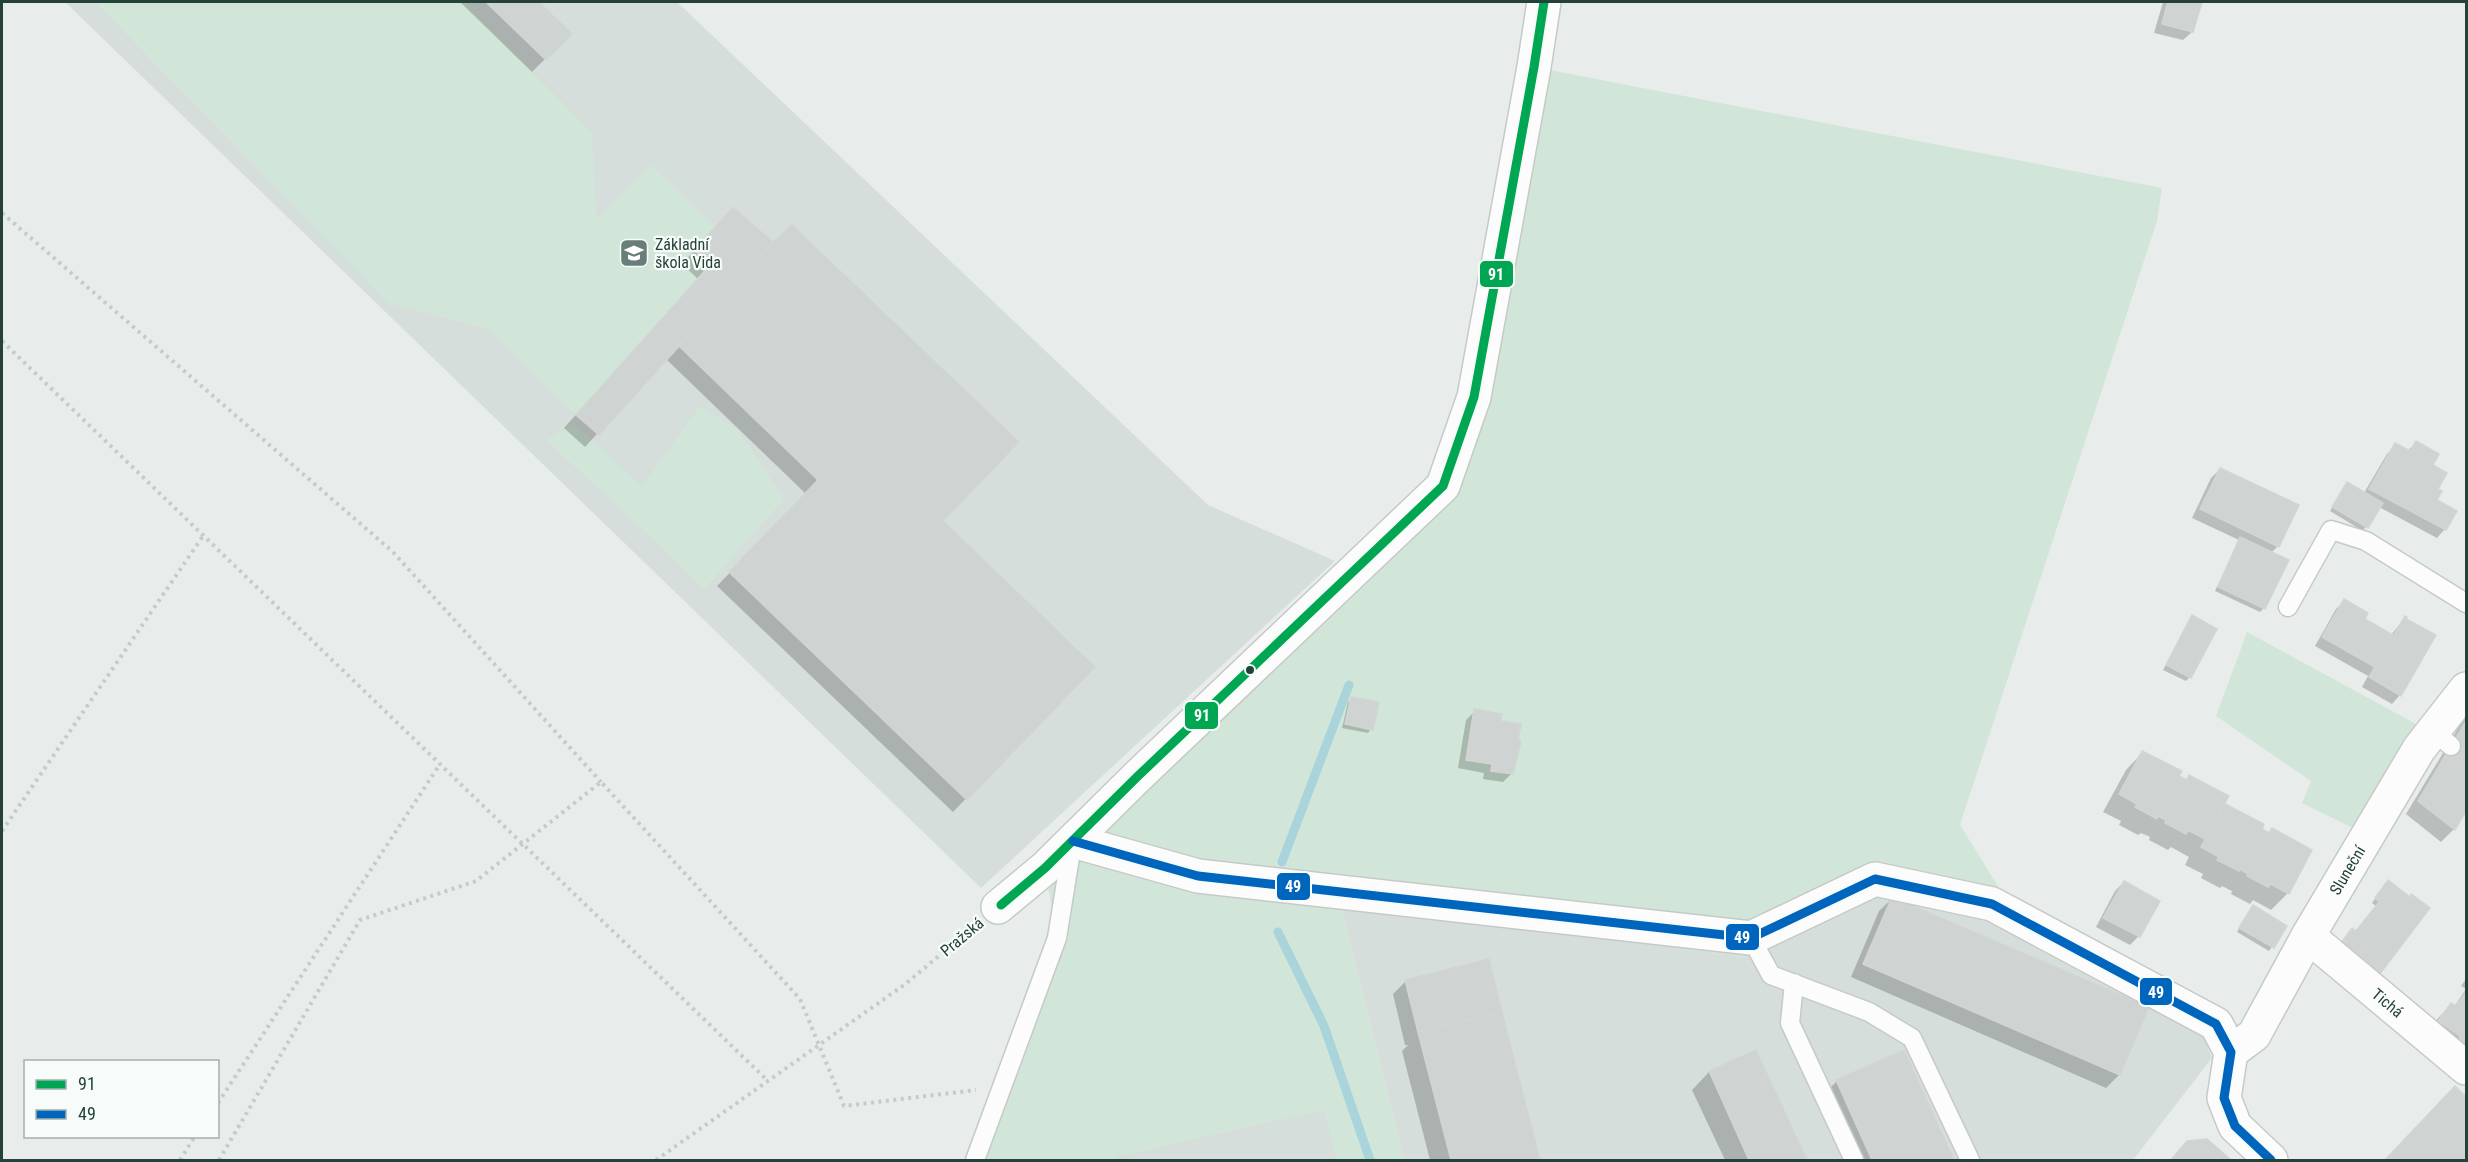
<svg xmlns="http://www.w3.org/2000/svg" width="2468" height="1162" font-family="'Roboto Condensed',sans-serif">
	<rect width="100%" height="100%" fill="#e8edeb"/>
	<g fill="#d6dedb">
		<polygon points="65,2 677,2 1208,505 1335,561 981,888"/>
		<polygon points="1880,885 2026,931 2202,1030 2212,1058 2133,1160 1404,1160 1340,901"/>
		<polygon points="1325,1109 1337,1160 1117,1160 1116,1156"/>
	</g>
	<g fill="#d1e6d8">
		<polygon points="95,2 463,2 592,133 596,220 651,165 731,242 576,415 488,329 389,303"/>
		<polygon points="1534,67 2162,188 2157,221 1960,825 2026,931 1880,885 1746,958 1340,901 1404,1160 1337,1160 1324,1110 1117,1156 1117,1160 975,1160 1057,938 1045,868 1443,486"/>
		<polygon points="700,406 738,430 784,499 704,589 656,541 546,440 574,424 642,487"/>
		<polygon points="2247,632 2418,725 2353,828 2302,803 2311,781 2216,716"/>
	</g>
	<g fill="#0003">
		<polygon points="460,2 537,2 570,34 532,72"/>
		<polygon points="2163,2 2200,2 2192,32 2183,40 2154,33"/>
		<polygon points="720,222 941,521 1093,667 953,812 717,586 806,494 666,359 585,447 564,428 698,279 682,264"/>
		<polygon points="2416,443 2436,489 2435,500 2445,529 2437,538 2379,507 2363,531 2330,511 2347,484 2364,493 2387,454 2396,445 2407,451"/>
		<polygon points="2220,469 2278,546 2271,553 2264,608 2260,612 2215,591 2239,540 2192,518 2211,478"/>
		<polygon points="2344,601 2363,620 2391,635 2404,619 2400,695 2392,704 2362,687 2368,676 2315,646 2336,609"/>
		<polygon points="2192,617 2190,677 2186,681 2163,670"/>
		<polygon points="1352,698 1371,729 1368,733 1342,728 1348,702"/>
		<polygon points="1475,711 1512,773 1503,782 1483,779 1484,773 1458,768 1466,720"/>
		<polygon points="2466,715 2466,808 2454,829 2441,842 2406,814"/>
		<polygon points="2143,752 2177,777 2186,781 2190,777 2223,804 2262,825 2260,830 2288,893 2271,910 2253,900 2250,904 2231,894 2232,891 2222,886 2220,888 2201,878 2203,874 2185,865 2189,857 2171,847 2168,850 2149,840 2150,837 2141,833 2138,835 2119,825 2121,821 2103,812 2126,770"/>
		<polygon points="2124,882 2139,936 2130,945 2096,927 2115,891"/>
		<polygon points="2384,886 2409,898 2427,908 2376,906 2372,903"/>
		<polygon points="1893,898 2147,1008 2119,1075 2106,1088 1851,977 1879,911"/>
		<polygon points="2249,911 2285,927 2269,951 2237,932"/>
		<polygon points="1488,960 1539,1160 1430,1160 1402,1051 1408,1045 1405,1045 1393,994 1406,981"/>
		<polygon points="2466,979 2466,1060 2426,1035 2438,1018 2451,1005 2454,1007 2466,989 2461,986"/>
		<polygon points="1755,1052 1805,1160 1725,1160 1692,1090 1709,1072"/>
		<polygon points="1903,1052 1953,1160 1848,1160 1820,1098 1837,1081"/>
		<polygon points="2455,1088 2466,1099 2465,1160 2386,1160"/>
		<polygon points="2206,1140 2229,1160 2172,1160 2183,1147"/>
	</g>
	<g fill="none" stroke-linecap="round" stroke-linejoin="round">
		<g stroke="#a9d4db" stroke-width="9">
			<polyline points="1282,862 1349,685"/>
			<polyline points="1278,932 1324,1026 1370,1160"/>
		</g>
	</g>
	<g fill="#cfd4d2" stroke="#d1d6d4" stroke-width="1.5">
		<polygon points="486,2 539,2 572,34 546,60"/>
		<polygon points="2168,2 2202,2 2193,32 2162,24"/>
		<polygon points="733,207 773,242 599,435 576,415 710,265 694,250"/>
		<polygon points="792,225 1019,442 943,521 1095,667 967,800 729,572 818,480 679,346 773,242"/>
		<polygon points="2416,441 2439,454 2433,465 2447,473 2438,489 2442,491 2437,500 2457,511 2446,530 2369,489 2395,443 2410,451"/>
		<polygon points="2220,468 2299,505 2279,547 2200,509"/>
		<polygon points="2347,482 2383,503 2368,528 2332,507"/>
		<polygon points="2240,537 2289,560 2265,609 2218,587"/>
		<polygon points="2344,599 2368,613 2365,619 2391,634 2394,635 2405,616 2407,617 2406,619 2436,635 2401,696 2369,677 2375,667 2322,637"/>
		<polygon points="2192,615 2217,629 2191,678 2166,665"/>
		<polygon points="1351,697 1379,702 1373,730 1345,724"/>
		<polygon points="1474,709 1502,714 1501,721 1521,724 1518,740 1521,741 1513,774 1491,771 1492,764 1466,760"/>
		<polygon points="2466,721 2466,811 2455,830 2418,801"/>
		<polygon points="2142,751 2182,771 2179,776 2187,780 2189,775 2229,796 2205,839 2188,830 2186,834 2165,823 2166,820 2158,816 2157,819 2135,807 2137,804 2119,794"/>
		<polygon points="2225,804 2264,824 2262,829 2269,833 2272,828 2312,850 2289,894 2271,884 2268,887 2247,876 2248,874 2240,869 2239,871 2217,860 2219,857 2201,847"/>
		<polygon points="2388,880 2410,897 2411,894 2430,908 2376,979 2339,946 2352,928 2356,931 2379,902 2375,898"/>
		<polygon points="2124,881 2160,901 2140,937 2103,918"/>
		<polygon points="1892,897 2149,1007 2120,1075 1863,964"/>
		<polygon points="2253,905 2287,926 2274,948 2239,928"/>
		<polygon points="1489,959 1502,1012 1418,1032 1405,980"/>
		<polygon points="2466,992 2466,1046 2458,1040 2460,1036 2438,1021 2451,1003 2456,1006"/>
		<polygon points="1502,1012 1540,1160 1451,1160 1418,1032"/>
		<polygon points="1756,1050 1807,1160 1749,1160 1709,1071"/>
		<polygon points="1904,1050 1954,1160 1872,1160 1836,1080"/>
		<polygon points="2455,1086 2466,1097 2466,1160 2385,1160"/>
		<polygon points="2207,1139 2231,1160 2171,1160 2187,1141"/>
	</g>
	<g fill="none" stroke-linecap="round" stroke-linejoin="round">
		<g stroke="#c5cac8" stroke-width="21">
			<g id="service">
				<polyline points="2288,607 2331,530 2366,541 2466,603"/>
				<polyline points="2433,731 2451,746"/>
				<polyline points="1751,938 1771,975 1869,1012 1912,1038 1970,1160"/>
				<polyline points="1794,983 1790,1023 1854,1160"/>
				<polyline points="975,1160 1057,938 1072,845"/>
			</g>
		</g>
		<g stroke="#c5cac8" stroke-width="36">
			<g id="minor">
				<polyline points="1073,841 1198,876 1751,938 1875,879 1992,904 2216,1024 2231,1052 2224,1098 2235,1126 2271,1160"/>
				<polyline points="998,907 1045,868 1138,776 1443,486 1474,397 1534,67 1544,2"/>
				<path id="s1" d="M2308,936l158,132"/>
				<path id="s2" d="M2231,1052l23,-17 54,-99 111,-187 47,-60"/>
			</g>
		</g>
		<g stroke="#c3ccca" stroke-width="4" stroke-dasharray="3 4.5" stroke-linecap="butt">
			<polyline points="2,213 393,552 601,782"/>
			<polyline points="2,341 768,1081"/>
			<polyline points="2,831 203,536"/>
			<polyline points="218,1103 440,764"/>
			<polyline points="180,1160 195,1136"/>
			<polyline points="219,1160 360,920 476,881 601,782 800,999 844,1106 976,1090"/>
			<polyline points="656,1160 904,985 974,927"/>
		</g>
		<use href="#service" stroke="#fcfcfc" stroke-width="18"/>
		<use href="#minor" stroke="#fcfcfc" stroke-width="33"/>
		<g stroke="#f7fbf9" stroke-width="14">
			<polyline id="bus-1" points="1001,905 1045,868 1138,776 1443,486 1474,397 1534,67 1544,2"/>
		</g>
		<g stroke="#f7fbf9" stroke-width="14">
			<polyline id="bus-2" points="1073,841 1198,876 1751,938 1875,879 1992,904 2216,1024 2231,1052 2224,1098 2235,1126 2271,1160"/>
		</g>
		<use href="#bus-1" stroke="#00a651" stroke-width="9"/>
		<use href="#bus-2" stroke="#0065bd" stroke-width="9"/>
	</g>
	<defs>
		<g id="school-square" transform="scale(1.5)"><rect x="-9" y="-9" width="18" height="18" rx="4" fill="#697e78" stroke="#f7fbf9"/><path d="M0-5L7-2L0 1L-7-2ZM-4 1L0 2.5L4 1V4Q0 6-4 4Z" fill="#fff"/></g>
	</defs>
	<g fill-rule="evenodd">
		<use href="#school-square" x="634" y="253"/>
	</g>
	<circle fill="#24423a" stroke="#f7fbf9" stroke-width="2" cx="1250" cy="670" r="5"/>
	<g text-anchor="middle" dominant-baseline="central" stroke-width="4.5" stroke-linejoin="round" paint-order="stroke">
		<g font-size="16" fill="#24423a" stroke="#f7fbf9" text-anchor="start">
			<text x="655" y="244">Základní<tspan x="655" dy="18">škola Vida</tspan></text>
		</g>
		<g font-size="16" fill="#24423a" stroke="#f7fbf9">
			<text stroke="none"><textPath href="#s2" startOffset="218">Sluneční</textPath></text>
			<text transform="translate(962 937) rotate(-40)">Pražská</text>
			<text stroke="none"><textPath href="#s1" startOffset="104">Tichá</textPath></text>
		</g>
	</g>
	<g stroke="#f7fbf9" stroke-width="2">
		<rect x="1479" y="260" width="35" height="28" rx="6" fill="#00a651"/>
		<rect x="1184" y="701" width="35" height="29" rx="6" fill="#00a651"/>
		<rect x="1276" y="872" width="35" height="29" rx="6" fill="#0065bd"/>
		<rect x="1725" y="923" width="35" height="28" rx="6" fill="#0065bd"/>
		<rect x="2139" y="977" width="34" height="29" rx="6" fill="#0065bd"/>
	</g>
	<g font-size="16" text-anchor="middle" font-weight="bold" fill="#fff">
		<text x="1496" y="280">91</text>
		<text x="1202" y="721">91</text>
		<text x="1293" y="892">49</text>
		<text x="1742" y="943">49</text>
		<text x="2156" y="998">49</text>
	</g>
	<rect width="2468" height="1162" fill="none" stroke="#24423a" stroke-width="6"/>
	<rect x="24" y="1060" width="195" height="78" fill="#f7fbf9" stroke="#a3b1ad" stroke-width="1.5"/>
	<rect x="36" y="1080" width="30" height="9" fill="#00a651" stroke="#a3b1ad" stroke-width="1.5"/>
	<text x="78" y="1090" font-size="18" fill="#24423a">91</text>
	<rect x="36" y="1110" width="30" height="9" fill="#0065bd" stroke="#a3b1ad" stroke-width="1.5"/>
	<text x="78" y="1120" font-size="18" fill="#24423a">49</text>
</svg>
